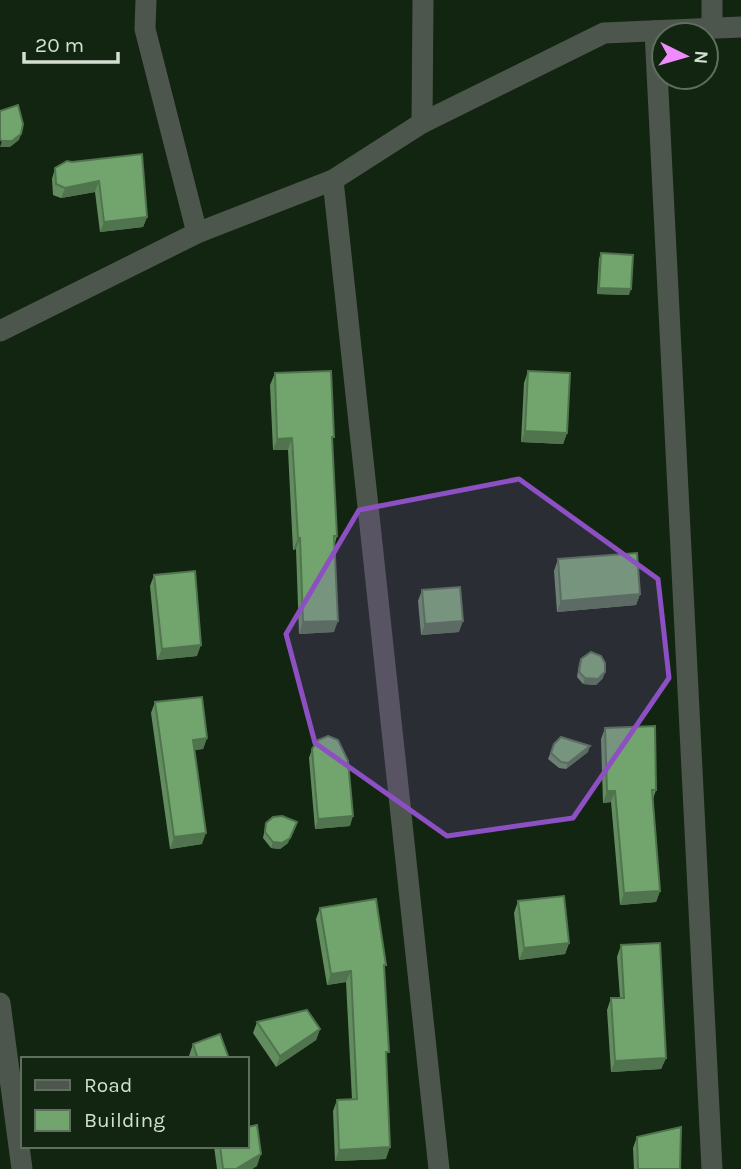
<svg xmlns="http://www.w3.org/2000/svg" width="741" height="1169" font-family="Karla,sans-serif">
	<rect width="100%" height="100%" fill="#122511"/>
	<g fill="none" stroke-linecap="round" stroke-linejoin="round">
		<g stroke="#4d564c" stroke-width="21">
			<polyline points="146,0 145,29 197,233"/>
			<polyline points="712,28 712,0"/>
			<polyline points="655,31 712,1169"/>
			<polyline points="422,123 423,0"/>
			<polyline points="333,180 439,1169"/>
			<polyline points="0,331 197,233 333,180 422,123 604,33 741,27"/>
			<polyline points="0,1003 22,1169"/>
		</g>
	</g>
	<g fill="#628e5f">
		<polygon points="72,162 147,217 143,227 100,232 95,192 61,198 53,195 52,179 55,168"/>
		<polygon points="601,253 629,295 597,294 599,259"/>
		<polygon points="528,371 567,433 563,444 521,442 524,383"/>
		<polygon points="275,373 332,442 337,536 335,543 334,632 299,634 296,549 293,550 288,450 273,450 270,385"/>
		<polygon points="558,559 640,594 636,605 557,612 554,571"/>
		<polygon points="154,575 197,656 157,660 150,586"/>
		<polygon points="422,590 459,632 421,635 418,601"/>
		<polygon points="581,659 603,678 596,685 583,684 577,677 579,664"/>
		<polygon points="155,702 207,738 203,749 194,750 202,844 170,849 151,713"/>
		<polygon points="605,728 656,790 653,799 660,891 656,902 620,905 611,802 603,803 601,739"/>
		<polygon points="554,744 588,752 566,769 559,768 548,759"/>
		<polygon points="312,749 350,826 315,829 309,758"/>
		<polygon points="266,823 288,843 280,849 271,848 263,838"/>
		<polygon points="518,901 569,943 565,954 519,960 514,913"/>
		<polygon points="320,908 384,970 386,1159 335,1161 333,1111 337,1100 352,1099 346,982 327,985 316,919"/>
		<polygon points="621,945 666,1058 661,1069 611,1072 607,1010 611,998 620,998 617,957"/>
		<polygon points="257,1022 320,1029 316,1040 276,1067 253,1033"/>
		<polygon points="193,1044 229,1059 190,1059 189,1056"/>
		<polygon points="637,1137 680,1169 634,1169 633,1148"/>
		<polygon points="214,1146 247,1146 257,1166 252,1169 217,1169"/>
	</g>
	<g fill="#50744d">
		<polygon points="21,134 19,140 10,147 0,147 2,141"/>
		<polygon points="99,181 95,192 61,198 65,188"/>
		<polygon points="147,217 143,227 100,232 104,222"/>
		<polygon points="599,288 631,289 629,295 597,294"/>
		<polygon points="525,431 567,433 563,444 521,442"/>
		<polygon points="292,438 288,450 273,450 277,439"/>
		<polygon points="298,538 300,538 296,549 293,550"/>
		<polygon points="640,594 636,605 557,612 561,601"/>
		<polygon points="338,621 334,632 299,634 303,622"/>
		<polygon points="463,621 459,632 421,635 425,624"/>
		<polygon points="201,645 197,656 157,660 162,649"/>
		<polygon points="605,672 603,678 596,685 583,684 585,678"/>
		<polygon points="207,738 203,749 189,751 193,740"/>
		<polygon points="590,746 588,752 566,769 568,763"/>
		<polygon points="607,791 615,791 611,802 603,803"/>
		<polygon points="353,816 350,826 315,829 318,819"/>
		<polygon points="295,828 288,843 280,849 271,848 273,842"/>
		<polygon points="206,833 202,844 170,849 174,837"/>
		<polygon points="660,891 656,902 620,905 624,893"/>
		<polygon points="569,943 565,954 519,960 524,948"/>
		<polygon points="351,971 346,982 327,985 331,974"/>
		<polygon points="320,1029 316,1040 276,1067 280,1056"/>
		<polygon points="666,1058 661,1069 611,1072 615,1061"/>
		<polygon points="390,1147 386,1159 335,1161 339,1150"/>
		<polygon points="261,1154 257,1166 252,1169 236,1169"/>
	</g>
	<g fill="#72a56e" stroke="#50744d" stroke-width="2">
		<polygon points="18,105 23,124 21,134 12,141 2,141 0,139 0,111"/>
		<polygon points="142,154 147,217 104,222 99,181 65,188 56,184 55,168 67,161 72,162"/>
		<polygon points="601,253 633,255 631,289 599,288"/>
		<polygon points="331,371 334,437 332,437 337,536 334,536 338,621 303,622 300,538 298,538 292,438 277,439 275,373"/>
		<polygon points="528,371 570,373 567,433 525,431"/>
		<polygon points="637,553 640,594 561,601 558,559"/>
		<polygon points="195,571 201,645 162,649 154,575"/>
		<polygon points="460,587 463,621 425,624 422,590"/>
		<polygon points="591,652 601,656 605,663 605,672 598,679 585,678 579,672 581,659"/>
		<polygon points="202,697 207,738 193,740 206,833 174,837 155,702"/>
		<polygon points="655,726 656,790 652,790 660,891 624,893 615,791 607,791 605,728"/>
		<polygon points="328,736 338,740 348,761 353,816 318,819 312,749 318,740"/>
		<polygon points="561,737 590,746 568,763 561,762 551,753 554,744"/>
		<polygon points="282,816 297,822 290,838 282,843 273,842 265,832 266,823 273,817"/>
		<polygon points="564,896 569,943 524,948 518,901"/>
		<polygon points="376,899 386,965 384,965 389,1052 386,1052 390,1147 339,1150 337,1100 357,1099 351,971 331,974 320,908"/>
		<polygon points="660,943 666,1058 615,1061 611,998 624,998 621,945"/>
		<polygon points="307,1010 320,1029 280,1056 257,1022"/>
		<polygon points="220,1034 229,1059 198,1059 193,1044"/>
		<polygon points="257,1125 261,1154 236,1169 223,1169 220,1146 247,1146 247,1127"/>
		<polygon points="681,1127 680,1169 638,1169 637,1137"/>
	</g>
	<path fill="#8c50c3" fill-opacity="0.2" stroke="#8c50c3" stroke-width="5" stroke-linejoin="round" d="M519,479l139,100 11,99 -96,140 -126,18 -132,-93 -29,-109 73,-124z"/>
	<rect x="21" y="1057" width="228" height="91" fill="#122511" stroke="#5f6f5e" stroke-width="2"/>
	<rect x="35" y="1080" width="35" height="10" fill="#4d564c" stroke="#5f6f5e" stroke-width="2"/>
	<text x="84" y="1092" font-size="21" fill="#d2dfd1">Road</text>
	<rect x="35" y="1110" width="35" height="21" fill="#72a56e" stroke="#5f6f5e" stroke-width="2"/>
	<text x="84" y="1127" font-size="21" fill="#d2dfd1">Building</text>
	<g transform="translate(685 56) rotate(95)"><circle r="33" fill="#122511" stroke="#5f6f5e" stroke-width="2"/>
	<path d="M0-5L12 26L0 18L-12 26Z" fill="#ed8cfa"/>
	<text y="-10" font-size="19" font-weight="bold" text-anchor="middle" fill="#d2dfd1">N</text>
	</g>
	<path d="M24 52v10h94v-10" fill="none" stroke="#d2dfd1" stroke-width="3.5"/>
	<text x="35" y="52" font-size="21" fill="#d2dfd1" stroke="#122511" stroke-width="5" paint-order="stroke">20 m</text>
</svg>
